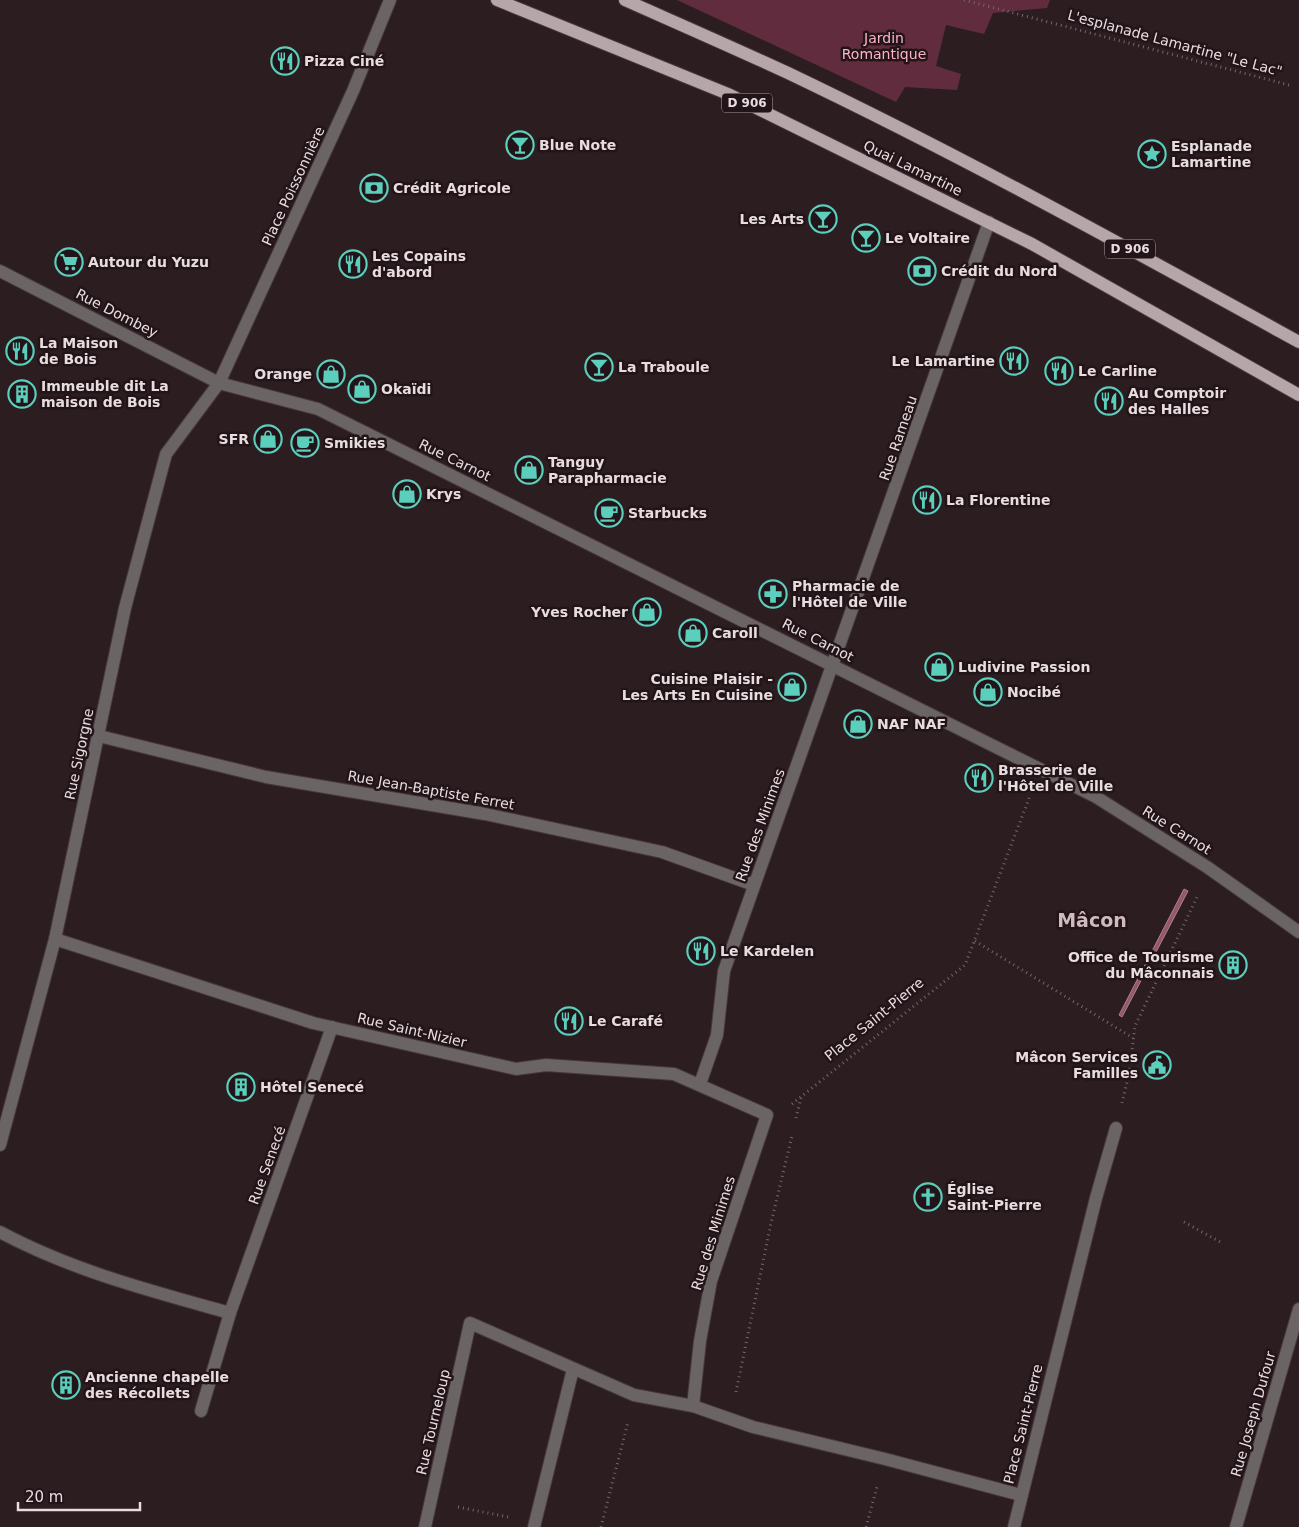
<svg xmlns="http://www.w3.org/2000/svg" width="1299" height="1527" font-family="'DejaVu Sans',sans-serif">
	<rect width="100%" height="100%" fill="#2c1d21"/>
	<polygon fill="#612d3e" points="677,0 1050,0 1047,8 993,13 984,34 946,25 936,66 961,74 957,90 905,87 896,102"/>
	<polygon fill="#94586a" stroke="#ad808d" points="1184,889 1188,891 1122,1017 1119,1015"/>
	<g fill="none" stroke-linecap="round" stroke-linejoin="round">
		<g stroke="#46383c" stroke-width="14">
			<g id="pedestrian">
				<polyline points="0,271 219,383 318,409 1096,797 1207,867 1299,932"/>
				<polyline points="99,736 266,777 485,814 662,852 754,885"/>
				<polyline points="1236,1527 1299,1309"/>
			</g>
		</g>
		<g stroke="#46383c" stroke-width="14">
			<g id="minor">
				<polyline points="55,939 313,1023 516,1069 546,1065 674,1074 767,1115 711,1281 700,1341 693,1406"/>
				<polyline points="700,1084 717,1035 724,971 989,222"/>
				<polyline points="0,1145 55,939 125,608 166,454 219,383 353,91 390,0"/>
				<path d="M0,1232c73,39 151,59 230,81l102,-286"/>
				<polyline points="201,1411 230,1313"/>
				<polyline points="425,1527 470,1323 634,1395 693,1406 753,1427 885,1459 1021,1495"/>
				<polyline points="534,1527 573,1369"/>
				<polyline points="1014,1527 1096,1198 1116,1128"/>
			</g>
		</g>
		<g stroke="#46383c" stroke-width="14">
			<g id="primary">
				<polyline points="497,0 728,94 1032,244 1299,395"/>
				<path d="M625,0c54,24 109,48 163,73 174,83 342,176 511,269"/>
			</g>
		</g>
		<g stroke="#74676a" stroke-width="3" stroke-dasharray="1 4" stroke-linecap="butt">
			<polyline points="964,0 1293,86"/>
			<polyline points="975,941 1133,1038"/>
			<polyline points="1122,1103 1129,1074 1135,1026 1198,895"/>
			<polyline points="792,1104 965,965 1030,796"/>
			<polyline points="796,1118 801,1098"/>
			<polyline points="1184,1222 1222,1243"/>
			<polyline points="736,1392 771,1223 792,1136"/>
			<polyline points="458,1507 508,1517"/>
			<polyline points="601,1527 628,1422"/>
			<polyline points="866,1527 877,1487"/>
		</g>
		<use href="#pedestrian" stroke="#6b6465" stroke-width="12"/>
		<use href="#minor" stroke="#6b6465" stroke-width="12"/>
		<use href="#primary" stroke="#b6a6aa" stroke-width="12"/>
	</g>
	<defs>
		<g id="restaurant-ring" transform="scale(1.4375)"><circle r="9.5" fill="#221418" stroke="#5bcebc" stroke-width="1.5"/><path d="M-5-6h1v4h1v-4h1v4h1v-4h1v5L-1.5 .5V6h-2V.5L-5-1ZM5-6V6H3V1.5H1.5Q1.5-4 5-6Z" fill="#5bcebc"/></g>
		<g id="bar-ring" transform="scale(1.4375)"><circle r="9.5" fill="#221418" stroke="#5bcebc" stroke-width="1.5"/><path d="M-6-5H6L.8 .8V4.5H3.5V6h-7V4.5H-.8V.8Z" fill="#5bcebc"/></g>
		<g id="sight-ring" transform="scale(1.4375)"><circle r="9.5" fill="#221418" stroke="#5bcebc" stroke-width="1.5"/><path d="M0-6L1.8-2.2L6-1.7L2.9 1.2L3.7 5.4L0 3.3L-3.7 5.4L-2.9 1.2L-6-1.7L-1.8-2.2Z" fill="#5bcebc"/></g>
		<g id="bank-ring" transform="scale(1.4375)"><circle r="9.5" fill="#221418" stroke="#5bcebc" stroke-width="1.5"/><path d="M-6-4H6V4H-6ZM0-2.3a2.3 2.3 0 1 0 0 4.6a2.3 2.3 0 1 0 0-4.6Z" fill="#5bcebc"/></g>
		<g id="supermarket-ring" transform="scale(1.4375)"><circle r="9.5" fill="#221418" stroke="#5bcebc" stroke-width="1.5"/><path d="M-6-5.5h2.5l.6 2H6L4.5 2H-2.5L-4.4-4H-6ZM-1.5 3.2a1.3 1.3 0 1 0 .1 0ZM3 3.2a1.3 1.3 0 1 0 .1 0Z" fill="#5bcebc"/></g>
		<g id="shop-ring" transform="scale(1.4375)"><circle r="9.5" fill="#221418" stroke="#5bcebc" stroke-width="1.5"/><path d="M-5-2.5h2.3a2.7 3.5 0 0 1 5.4 0H5L5.5 6h-11ZM-1.5-2.5h3a1.5 2.3 0 0 0-3 0Z" fill="#5bcebc"/></g>
		<g id="building-ring" transform="scale(1.4375)"><circle r="9.5" fill="#221418" stroke="#5bcebc" stroke-width="1.5"/><path d="M-4-6H4V6H1V3H-1V6H-4ZM-2.5-4.3h1.7v1.8h-1.7ZM.8-4.3h1.7v1.8H.8ZM-2.5-1h1.7V.8h-1.7ZM.8-1h1.7V.8H.8Z" fill="#5bcebc"/></g>
		<g id="cafe-ring" transform="scale(1.4375)"><circle r="9.5" fill="#221418" stroke="#5bcebc" stroke-width="1.5"/><path d="M-5.5-4.5H6V0H3Q3 3.5 0 3.5H-2.5Q-5.5 3.5-5.5 0ZM3-3.2v2h1.7v-2ZM-6 4.5H4V6H-6Z" fill="#5bcebc"/></g>
		<g id="pharmacy-ring" transform="scale(1.4375)"><circle r="9.5" fill="#221418" stroke="#5bcebc" stroke-width="1.5"/><path d="M-2-6h4v4h4v4h-4v4h-4v-4h-4v-4h4Z" fill="#5bcebc"/></g>
		<g id="civic-ring" transform="scale(1.4375)"><circle r="9.5" fill="#221418" stroke="#5bcebc" stroke-width="1.5"/><path d="M-.6-6.5H3V-4.5H.6V-3L4-1V1h2V6H-6V1h2V-1L-.6-3ZM-1.2 2.5V6h2.4V2.5Z" fill="#5bcebc"/></g>
		<g id="church-ring" transform="scale(1.4375)"><circle r="9.5" fill="#221418" stroke="#5bcebc" stroke-width="1.5"/><path d="M-1.2-6h2.4v3.5h3.3v2.4h-3.3V6h-2.4V-.1h-3.3v-2.4h3.3Z" fill="#5bcebc"/></g>
	</defs>
	<g fill-rule="evenodd">
		<use href="#restaurant-ring" x="285" y="61"/>
		<use href="#bar-ring" x="520" y="145"/>
		<use href="#sight-ring" x="1152" y="154"/>
		<use href="#bank-ring" x="374" y="188"/>
		<use href="#bar-ring" x="823" y="219"/>
		<use href="#bar-ring" x="866" y="238"/>
		<use href="#supermarket-ring" x="69" y="262"/>
		<use href="#restaurant-ring" x="353" y="264"/>
		<use href="#bank-ring" x="922" y="271"/>
		<use href="#restaurant-ring" x="20" y="351"/>
		<use href="#restaurant-ring" x="1014" y="361"/>
		<use href="#bar-ring" x="599" y="367"/>
		<use href="#restaurant-ring" x="1059" y="371"/>
		<use href="#shop-ring" x="331" y="374"/>
		<use href="#shop-ring" x="362" y="389"/>
		<use href="#building-ring" x="22" y="394"/>
		<use href="#restaurant-ring" x="1109" y="401"/>
		<use href="#shop-ring" x="268" y="439"/>
		<use href="#cafe-ring" x="305" y="443"/>
		<use href="#shop-ring" x="529" y="470"/>
		<use href="#shop-ring" x="407" y="494"/>
		<use href="#restaurant-ring" x="927" y="500"/>
		<use href="#cafe-ring" x="609" y="513"/>
		<use href="#pharmacy-ring" x="773" y="594"/>
		<use href="#shop-ring" x="647" y="612"/>
		<use href="#shop-ring" x="693" y="633"/>
		<use href="#shop-ring" x="939" y="667"/>
		<use href="#shop-ring" x="792" y="687"/>
		<use href="#shop-ring" x="988" y="692"/>
		<use href="#shop-ring" x="858" y="724"/>
		<use href="#restaurant-ring" x="979" y="778"/>
		<use href="#restaurant-ring" x="701" y="951"/>
		<use href="#building-ring" x="1233" y="965"/>
		<use href="#restaurant-ring" x="569" y="1021"/>
		<use href="#civic-ring" x="1157" y="1065"/>
		<use href="#building-ring" x="241" y="1087"/>
		<use href="#church-ring" x="928" y="1197"/>
		<use href="#building-ring" x="66" y="1385"/>
	</g>
	<g text-anchor="middle" dominant-baseline="central" stroke-width="5" stroke-linejoin="round" paint-order="stroke">
		<g fill="#221418" stroke="#aca1a3" stroke-width="1">
			<rect x="722" y="93.5" width="50" height="19" rx="4"/>
			<rect x="1105" y="239.5" width="50" height="19" rx="4"/>
		</g>
		<g font-size="12" font-weight="bold" fill="#e7dddf">
			<text x="747" y="103">D 906</text>
			<text x="1130" y="249">D 906</text>
		</g>
		<g font-size="14" fill="#fdb3c7" stroke="#221418">
			<text x="884" y="38">Jardin<tspan x="884" dy="16">Romantique</tspan></text>
		</g>
		<g font-size="14" fill="#e7dddf" stroke="#221418">
			<text transform="translate(1175 43) rotate(15)">L'esplanade Lamartine "Le Lac"</text>
			<text transform="translate(913 168) rotate(26)">Quai Lamartine</text>
			<text transform="translate(293 186) rotate(-65)">Place Poissonnière</text>
			<text transform="translate(117 313) rotate(27)">Rue Dombey</text>
			<text transform="translate(898 438) rotate(-71)">Rue Rameau</text>
			<text transform="translate(455 460) rotate(26)">Rue Carnot</text>
			<text transform="translate(818 640) rotate(27)">Rue Carnot</text>
			<text transform="translate(79 754) rotate(-78)">Rue Sigorgne</text>
			<text transform="translate(431 790) rotate(10)">Rue Jean-Baptiste Ferret</text>
			<text transform="translate(760 825) rotate(-70)">Rue des Minimes</text>
			<text transform="translate(1177 830) rotate(32)">Rue Carnot</text>
			<text transform="translate(874 1019) rotate(-39)">Place Saint-Pierre</text>
			<text transform="translate(412 1030) rotate(13)">Rue Saint-Nizier</text>
			<text transform="translate(267 1165) rotate(-70)">Rue Senecé</text>
			<text transform="translate(713 1233) rotate(-73)">Rue des Minimes</text>
			<text transform="translate(1253 1414) rotate(-74)">Rue Joseph Dufour</text>
			<text transform="translate(433 1422) rotate(-77)">Rue Tourneloup</text>
			<text transform="translate(1023 1424) rotate(-76)">Place Saint-Pierre</text>
		</g>
		<g font-size="14" font-weight="bold" fill="#e7dddf" stroke="#221418" text-anchor="start">
			<text x="304" y="61">Pizza Ciné</text>
			<text x="539" y="145">Blue Note</text>
			<text x="1171" y="146">Esplanade<tspan x="1171" dy="16">Lamartine</tspan></text>
			<text x="393" y="188">Crédit Agricole</text>
			<text x="804" y="219" text-anchor="end">Les Arts</text>
			<text x="885" y="238">Le Voltaire</text>
			<text x="372" y="256">Les Copains<tspan x="372" dy="16">d'abord</tspan></text>
			<text x="88" y="262">Autour du Yuzu</text>
			<text x="941" y="271">Crédit du Nord</text>
			<text x="39" y="343">La Maison<tspan x="39" dy="16">de Bois</tspan></text>
			<text x="995" y="361" text-anchor="end">Le Lamartine</text>
			<text x="618" y="367">La Traboule</text>
			<text x="1078" y="371">Le Carline</text>
			<text x="312" y="374" text-anchor="end">Orange</text>
			<text x="41" y="386">Immeuble dit La<tspan x="41" dy="16">maison de Bois</tspan></text>
			<text x="381" y="389">Okaïdi</text>
			<text x="1128" y="393">Au Comptoir<tspan x="1128" dy="16">des Halles</tspan></text>
			<text x="249" y="439" text-anchor="end">SFR</text>
			<text x="324" y="443">Smikies</text>
			<text x="548" y="462">Tanguy<tspan x="548" dy="16">Parapharmacie</tspan></text>
			<text x="426" y="494">Krys</text>
			<text x="946" y="500">La Florentine</text>
			<text x="628" y="513">Starbucks</text>
			<text x="792" y="586">Pharmacie de<tspan x="792" dy="16">l'Hôtel de Ville</tspan></text>
			<text x="628" y="612" text-anchor="end">Yves Rocher</text>
			<text x="712" y="633">Caroll</text>
			<text x="958" y="667">Ludivine Passion</text>
			<text x="773" y="679" text-anchor="end">Cuisine Plaisir -<tspan x="773" dy="16">Les Arts En Cuisine</tspan></text>
			<text x="1007" y="692">Nocibé</text>
			<text x="877" y="724">NAF NAF</text>
			<text x="998" y="770">Brasserie de<tspan x="998" dy="16">l'Hôtel de Ville</tspan></text>
			<text x="720" y="951">Le Kardelen</text>
			<text x="1214" y="957" text-anchor="end">Office de Tourisme<tspan x="1214" dy="16">du Mâconnais</tspan></text>
			<text x="588" y="1021">Le Carafé</text>
			<text x="1138" y="1057" text-anchor="end">Mâcon Services<tspan x="1138" dy="16">Familles</tspan></text>
			<text x="260" y="1087">Hôtel Senecé</text>
			<text x="947" y="1189">Église<tspan x="947" dy="16">Saint-Pierre</tspan></text>
			<text x="85" y="1377">Ancienne chapelle<tspan x="85" dy="16">des Récollets</tspan></text>
		</g>
		<g font-size="19" font-weight="bold" fill="#cebabf" stroke="#221418">
			<text x="1092" y="920">Mâcon</text>
		</g>
	</g>
	<path d="M18 1502v8h122v-8" fill="none" stroke="#e7dddf" stroke-width="2.5"/>
	<text x="25" y="1502" font-size="15" fill="#e7dddf" stroke="#221418" stroke-width="4" paint-order="stroke">20 m</text>
</svg>
